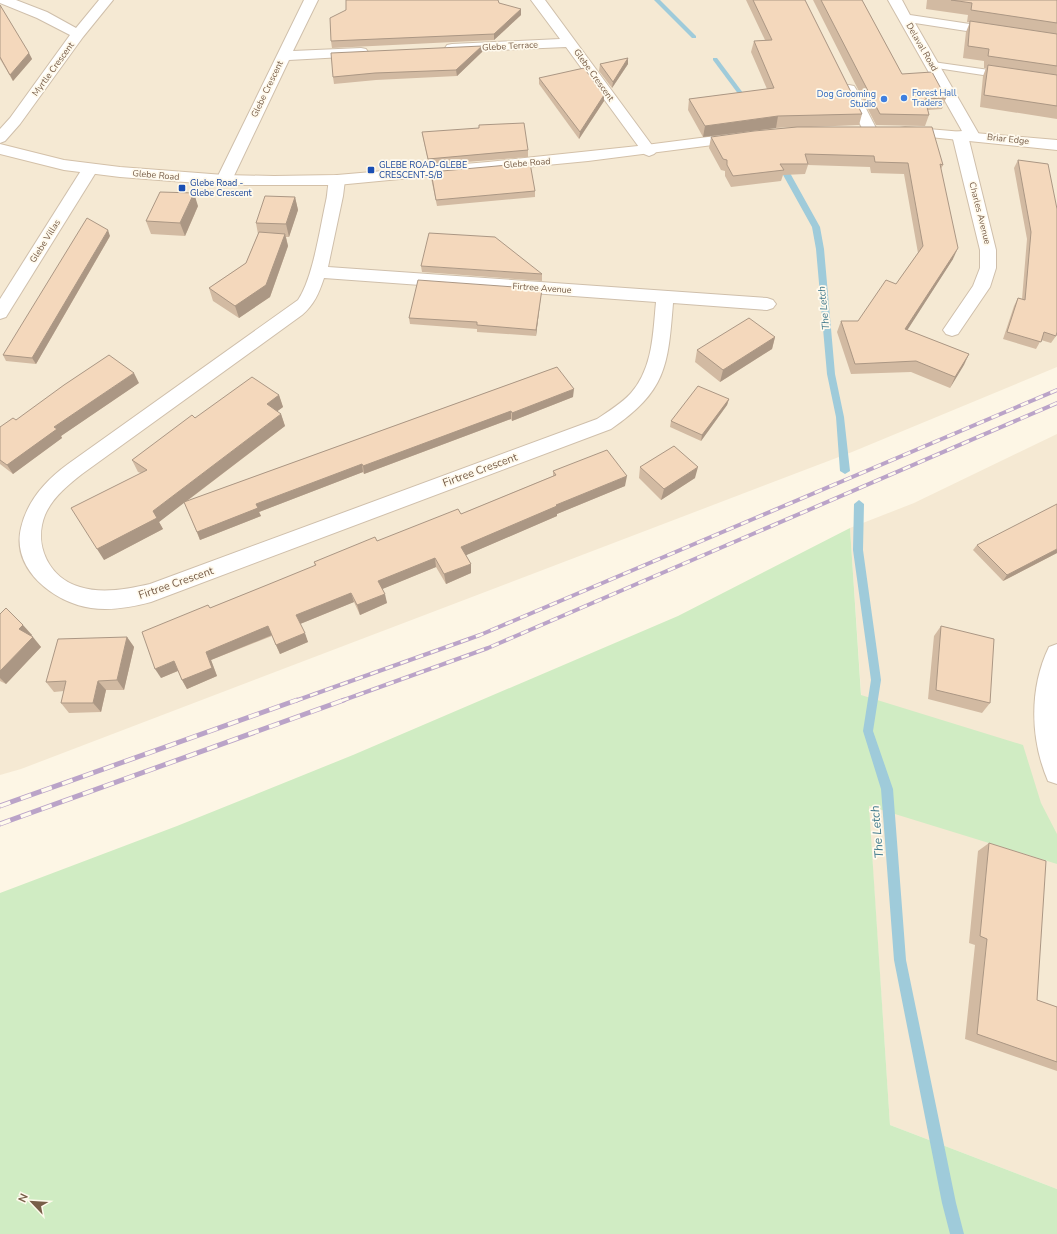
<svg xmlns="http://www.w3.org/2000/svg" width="1057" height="1234" font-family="'Nunito Sans',sans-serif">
	<rect width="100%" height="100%" fill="#fdf6e5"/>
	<g fill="#f5e9d3">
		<polygon points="0,0 1057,0 1057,367 852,452 21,769 0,775"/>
		<polygon points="1057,434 1057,1189 890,1125 850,528 914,503"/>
	</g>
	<polygon fill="#d0ecc3" points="850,528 861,695 1023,745 1041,803 1057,834 1057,864 869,806 890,1125 1057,1189 1057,1234 0,1234 0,893 177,826 353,755 678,616"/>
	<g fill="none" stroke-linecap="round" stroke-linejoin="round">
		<g fill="#9fcbda" fill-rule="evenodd">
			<polygon points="654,0 660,0 696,36 696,38 692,38"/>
			<polygon points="713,58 717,58 749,101 749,103 745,103 713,60"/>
			<polygon points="781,162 785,164 820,227 824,249 835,374 844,417 850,471 845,474 840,471 836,417 827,374 816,249 812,227 777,164"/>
			<polygon points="859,500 864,504 863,550 881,680 873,731 893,789 906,960 956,1203 964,1234 950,1234 942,1203 894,960 881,789 863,731 871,680 853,550 854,504"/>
		</g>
		<g stroke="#cfbfab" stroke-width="2">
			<polygon id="lane" points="933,62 1003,72 1008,75 1003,78 930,67 929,65 930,63"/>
		</g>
		<g stroke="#cfbfab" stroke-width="2">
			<g id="street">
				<polygon points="0,0 16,0 47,12 76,28 99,0 113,0 83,37 20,124 5,141 0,143 0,129 10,118 70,35 37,18 0,3"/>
				<polygon points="304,0 318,0 293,51 361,48 366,49 368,52 366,55 361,56 289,60 232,180 230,183 224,185 218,183 216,180"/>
				<polygon points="531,0 545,0 654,148 657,151 654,154 649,156 644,154 566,47 452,52 447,51 445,48 447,45 452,44 560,39"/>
				<polygon points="888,0 902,0 910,15 1057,37 1057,45 915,23 980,136 977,139 969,140 996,250 996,268 990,287 958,334 952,336 946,334 943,330 973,286 980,268 980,250 952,135 955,132 962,131"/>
				<polygon points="849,85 854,86 856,89 877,130 875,133 870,134 865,133 863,130 842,89 844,86"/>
				<polygon points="90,164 95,166 98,169 6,317 0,319 0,299 82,169 85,166"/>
				<path d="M337,175l6,2 2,3 -2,16 -15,71 439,31 6,2 3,4 -3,4 -6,2 -94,-7c-5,64 -7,88 -62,126l-460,173c-19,5 -40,9 -60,6 -36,-5 -80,-38 -70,-80 6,-27 25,-48 47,-64l230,-164c15,-22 22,-72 28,-99 2,-8 1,-18 5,-24zM324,278l332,24c-3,31 -3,66 -25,91 -9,10 -22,18 -34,26l-447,165c-22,5 -48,10 -70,3 -31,-9 -47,-42 -35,-72 7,-17 23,-30 37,-41l220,-159c12,-10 17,-22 22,-37z"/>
				<path d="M1057,644v140l-9,-3c-18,-42 -19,-93 1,-134z"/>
			</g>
		</g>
		<g stroke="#d3c0a8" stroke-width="2">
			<g id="secondary">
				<polygon points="905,127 1057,140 1057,150 900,134 898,131 900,128"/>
				<polygon points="739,133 744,135 747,138 744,141 588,161 337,185 224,185 120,177 64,170 0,154 0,144 64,160 120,167 224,175 274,176 337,175 488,162 638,146"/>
			</g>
		</g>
		<use href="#lane" fill="#fff" fill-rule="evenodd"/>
		<use href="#street" fill="#fff" fill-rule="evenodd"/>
		<use href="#secondary" fill="#fff" fill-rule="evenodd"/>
		<g stroke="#baa3c8" stroke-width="4">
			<g id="rail-far1">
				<polyline points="295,701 480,635 1057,390"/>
				<polyline points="341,701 488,648 1057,403"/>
			</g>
		</g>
		<g stroke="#baa3c8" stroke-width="5">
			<g id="rail">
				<polyline points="0,806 297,700"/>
				<polyline points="0,824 344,700"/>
			</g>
		</g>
		<use href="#rail-far1" stroke="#fffaed" stroke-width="2.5" stroke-dasharray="8" stroke-linecap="butt"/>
		<use href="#rail" stroke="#fffaed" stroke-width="3.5" stroke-dasharray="11" stroke-linecap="butt"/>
	</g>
	<g fill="#d2baa2">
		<polygon points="746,0 805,0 862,114 859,125 811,127 943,165 941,169 953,259 907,330 969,354 950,388 911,372 851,374 837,332 841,321 858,321 896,284 918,253 904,174 871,173 870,167 808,165 805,174 783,175 781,181 731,187 725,176 725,171 721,170 709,148 711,137 791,127 776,128 703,137 688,110 689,99 767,89 751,52 754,41 765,40"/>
		<polygon points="813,0 862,0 902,74 946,98 942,109 928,110 929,115 925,126 876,125"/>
		<polygon points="927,0 1057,0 1057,119 980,107 983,76 986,68 984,68 984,61 963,58 966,32 970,22 967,22 968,15 926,9"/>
		<polygon points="499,3 521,15 494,40 332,48 331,41"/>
		<polygon points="0,5 32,59 13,81 0,59"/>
		<polygon points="482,46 482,52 457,76 376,80 334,84 333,77"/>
		<polygon points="628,58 628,64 612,88 599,71 600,64"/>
		<polygon points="539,78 604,101 579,139 539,84"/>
		<polygon points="422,132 528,150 528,157 429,165 423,138"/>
		<polygon points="1018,160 1056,336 1051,343 1041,340 1036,349 1003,339 1014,306 1018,298 1022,299 1027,239 1014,168"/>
		<polygon points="431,172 535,191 535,197 437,206 431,178"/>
		<polygon points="295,197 298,210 289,237 286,237 288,246 270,297 239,318 213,301 209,288 246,263 258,234 256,223"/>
		<polygon points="198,206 185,236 151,234 146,221"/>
		<polygon points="110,236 36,364 6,361 3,355"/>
		<polygon points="421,266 542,274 542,281 422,272"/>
		<polygon points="542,289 541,295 536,336 477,332 477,329 410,324 409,318"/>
		<polygon points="775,337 772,349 720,382 695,362 697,350"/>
		<polygon points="557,367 573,397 512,421 511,419 364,474 363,472 259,512 261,516 200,540 184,502 159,522 163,529 104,560 141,473 138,472 132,460 195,418 279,395 283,407 277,411 281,414 285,426 187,501"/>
		<polygon points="139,383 61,436 62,438 13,474 0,464 0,427 16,420"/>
		<polygon points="729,399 727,405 701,441 670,427 671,421"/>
		<polygon points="640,467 695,478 661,500 639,478"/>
		<polygon points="553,471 625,486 557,514 557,516 466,555 471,564 471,573 446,584 436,567 382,589 387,603 360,615 354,602 300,624 308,642 280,654 272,636 211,660 217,676 187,689 182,680 178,671 161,678 210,608 315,566 314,562 461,514 553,476"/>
		<polygon points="977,545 1057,553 1003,581 973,550"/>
		<polygon points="0,614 32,635 31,636 41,647 6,684 0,681"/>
		<polygon points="941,626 990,703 982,713 928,699 934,636"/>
		<polygon points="127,637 134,647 124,690 106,690 101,712 69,713 61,703 64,691 54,692 46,682"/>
		<polygon points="989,843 1037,1000 1057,1007 1057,1071 965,1039 975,945 969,943 978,851"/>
	</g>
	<g fill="#ab9784">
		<polygon points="521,9 521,15 494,40 494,34"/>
		<polygon points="482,46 482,52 457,76 456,70"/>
		<polygon points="29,53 32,59 13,81 10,75"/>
		<polygon points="628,58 628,64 612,88 613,82"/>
		<polygon points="604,95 604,101 579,139 580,132"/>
		<polygon points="778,116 776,128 703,137 705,126"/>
		<polygon points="194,193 198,206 185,236 180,223"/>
		<polygon points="295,197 298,210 289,237 286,224"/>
		<polygon points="108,230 110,236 36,364 32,358"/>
		<polygon points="285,234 288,246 270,297 239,318 235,306"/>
		<polygon points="958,248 953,259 901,340 905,329"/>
		<polygon points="542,289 541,295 536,336 536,330"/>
		<polygon points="775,337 772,349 720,382 723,370"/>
		<polygon points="969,354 964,365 950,388 955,377"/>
		<polygon points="134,373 139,383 61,436 62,438 13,474 7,465 54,427"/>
		<polygon points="574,389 573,397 512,421 512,413"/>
		<polygon points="279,395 283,407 271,416 267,404"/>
		<polygon points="729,399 727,405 701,441 702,435"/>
		<polygon points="511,411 511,419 364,474 363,466"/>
		<polygon points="281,414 285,426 159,522 163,529 104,560 97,549 153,511"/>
		<polygon points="362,464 363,472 259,512 261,516 200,540 197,532 256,504"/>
		<polygon points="698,467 695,478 661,500 664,489"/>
		<polygon points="627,476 625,486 557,514 557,516 462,557 461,547 556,505"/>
		<polygon points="1057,549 1057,553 1003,581 1007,575"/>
		<polygon points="435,558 436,567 380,590 378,581"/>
		<polygon points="471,564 471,573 446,584 444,574"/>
		<polygon points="351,593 354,602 300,624 296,615"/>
		<polygon points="385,594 387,603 360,615 357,605"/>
		<polygon points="23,625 32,635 28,640 19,629"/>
		<polygon points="268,626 272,635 211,660 217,676 187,689 182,680 206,652"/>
		<polygon points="305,633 308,642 280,654 276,645"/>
		<polygon points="33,637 41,647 6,684 0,678 0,671"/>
		<polygon points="127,637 134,647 124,690 117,680"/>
		<polygon points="174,661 180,670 161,678 155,669"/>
		<polygon points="98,681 106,690 101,712 93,703"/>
	</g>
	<g fill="#f4d8bc" stroke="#ab9784">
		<polygon points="346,0 498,0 499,3 521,9 494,34 331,41 330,18 346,10"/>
		<polygon points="753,0 805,0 862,114 778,116 705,126 689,99 774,88 754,41 772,40"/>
		<polygon points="821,0 862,0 902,74 932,72 946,98 925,99 929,115 880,114"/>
		<polygon points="951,0 1057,0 1057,23 971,10 972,3"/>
		<polygon points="0,5 29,53 10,75 0,57"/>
		<polygon points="970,21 1057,34 1057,66 988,56 989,49 968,46"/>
		<polygon points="482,46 456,70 375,73 333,77 331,53"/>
		<polygon points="628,58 613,82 600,64"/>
		<polygon points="988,65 1057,75 1057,106 984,95"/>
		<polygon points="584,68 604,95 580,132 539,78"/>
		<polygon points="524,123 528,150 428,159 422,132 479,128 479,125"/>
		<polygon points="797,127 932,127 943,165 940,164 958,248 905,329 969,354 955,377 916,361 855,364 841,321 858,321 886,280 896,284 923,246 908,163 875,162 874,156 805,154 808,164 780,164 784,170 733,176 727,165 727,160 723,159 711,137 754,131"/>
		<polygon points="1018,160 1048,164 1057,209 1057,332 1056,336 1044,332 1041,342 1007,332 1018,298 1025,300 1031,232"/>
		<polygon points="530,163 535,191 436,200 431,172"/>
		<polygon points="160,192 194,193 180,223 146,221"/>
		<polygon points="265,196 295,197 286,224 256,223"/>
		<polygon points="87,218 108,230 32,358 3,355"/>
		<polygon points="259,232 285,234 266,285 235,306 209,288 246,263"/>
		<polygon points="429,233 495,237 542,274 421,266"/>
		<polygon points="418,280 542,289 536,330 477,325 477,322 409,318"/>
		<polygon points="749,318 775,337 723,370 697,350"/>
		<polygon points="109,355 134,373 54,427 57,429 7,465 0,460 0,427 13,418 16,420 64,385"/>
		<polygon points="557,367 574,389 512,413 511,411 363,466 362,464 256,504 258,508 197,532 184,502"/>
		<polygon points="252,377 279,395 267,404 281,414 153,511 157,518 97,549 71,508 147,470 132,460 192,415 195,418"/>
		<polygon points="698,386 729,399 702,435 671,421"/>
		<polygon points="674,446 698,467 664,489 640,467"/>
		<polygon points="607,450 627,476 556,505 557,506 461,547 471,564 444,574 435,558 378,581 385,594 357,605 351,593 296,615 305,633 276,645 268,626 206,652 212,668 182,680 174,661 155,669 142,632 208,605 210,608 267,585 316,565 314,562 375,537 377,541 458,509 461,514 556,475 553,471"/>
		<polygon points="1057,504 1057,549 1007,575 977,545"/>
		<polygon points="6,608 23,625 19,629 33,637 0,671 0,614"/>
		<polygon points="941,626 994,639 990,703 936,690"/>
		<polygon points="127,637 117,680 98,681 93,703 61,703 66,681 46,682 58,639"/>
		<polygon points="989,843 1046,861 1037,1000 1057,1007 1057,1062 977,1034 987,939 980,936"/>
	</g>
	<g fill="#3f7fe0" stroke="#fffaed" stroke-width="1.5">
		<circle cx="904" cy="98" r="4"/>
		<circle cx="884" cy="99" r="4"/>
	</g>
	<g fill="#1a4fb4" stroke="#fffaed" stroke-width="1.5">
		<rect x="367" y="166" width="8" height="8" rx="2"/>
		<rect x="178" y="184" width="8" height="8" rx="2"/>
	</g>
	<g text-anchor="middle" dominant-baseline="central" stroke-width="3.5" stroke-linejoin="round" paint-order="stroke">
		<g font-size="9" fill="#785e49" stroke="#fffaed">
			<text transform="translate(510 46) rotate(-3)">Glebe Terrace</text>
			<text transform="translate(922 47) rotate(60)">Delaval Road</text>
			<text transform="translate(53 69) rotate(-54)">Myrtle Crescent</text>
			<text transform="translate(594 75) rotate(54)">Glebe Crescent</text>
			<text transform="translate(267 89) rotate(-64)">Glebe Crescent</text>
			<text transform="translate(1008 139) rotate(6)">Briar Edge</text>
			<text transform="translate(527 163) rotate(-5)">Glebe Road</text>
			<text transform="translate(156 175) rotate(5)">Glebe Road</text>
			<text transform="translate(980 213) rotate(76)">Charles Avenue</text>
			<text transform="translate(45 241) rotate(-58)">Glebe Villas</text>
			<text transform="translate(542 288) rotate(4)">Firtree Avenue</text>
		</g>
		<g font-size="9" fill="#366cbe" stroke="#fffaed" text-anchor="start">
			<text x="912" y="93">Forest Hall<tspan x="912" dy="10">Traders</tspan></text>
			<text x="876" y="94" text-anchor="end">Dog Grooming<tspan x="876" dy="10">Studio</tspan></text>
		</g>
		<g font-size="9" fill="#164399" stroke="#fffaed" text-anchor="start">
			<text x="379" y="165">GLEBE ROAD-GLEBE<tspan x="379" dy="10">CRESCENT-S/B</tspan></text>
			<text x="190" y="183">Glebe Road -<tspan x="190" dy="10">Glebe Crescent</tspan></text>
		</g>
		<g font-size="10" font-style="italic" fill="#41798c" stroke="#fffaed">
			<text transform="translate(824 308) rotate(-96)">The Letch</text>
		</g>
		<g font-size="11" fill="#785e49" stroke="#fffaed">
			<text transform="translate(480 470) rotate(-20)">Firtree Crescent</text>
			<text transform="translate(176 583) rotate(-19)">Firtree Crescent</text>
		</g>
		<g font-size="12" font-style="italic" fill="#41798c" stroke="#fffaed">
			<text transform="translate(877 832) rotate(-95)">The Letch</text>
		</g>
	</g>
	<g transform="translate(32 1202) rotate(295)" stroke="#fffaed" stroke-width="3" paint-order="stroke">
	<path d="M0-3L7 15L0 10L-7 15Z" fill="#785e49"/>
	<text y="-6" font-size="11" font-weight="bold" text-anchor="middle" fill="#785e49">N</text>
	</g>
</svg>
